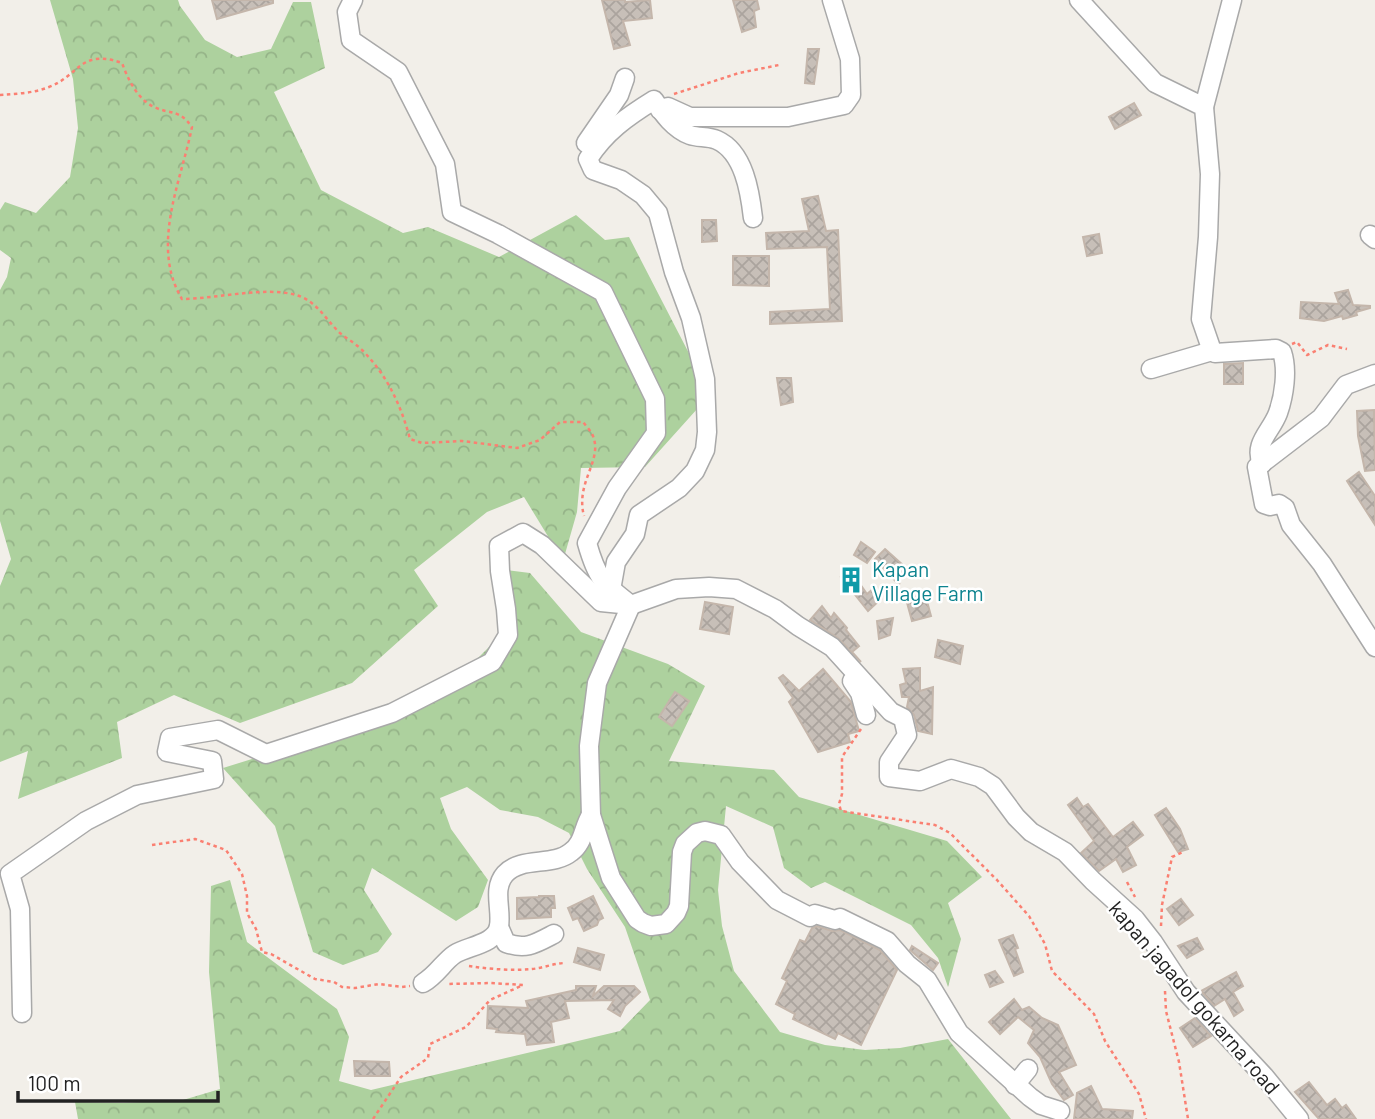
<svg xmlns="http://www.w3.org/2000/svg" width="1375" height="1119" font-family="Barlow,sans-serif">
	<defs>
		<pattern id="forest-crowns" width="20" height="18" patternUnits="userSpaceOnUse" patternTransform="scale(1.75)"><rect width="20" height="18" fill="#add19e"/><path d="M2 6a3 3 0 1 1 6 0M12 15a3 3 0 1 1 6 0" fill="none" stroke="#95b388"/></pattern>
		<pattern id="building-cross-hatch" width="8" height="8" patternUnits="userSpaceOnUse" patternTransform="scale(1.75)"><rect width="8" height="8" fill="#c7bfb8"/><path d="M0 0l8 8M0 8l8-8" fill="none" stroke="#aba49e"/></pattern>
	</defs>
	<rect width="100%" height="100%" fill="#f2efe9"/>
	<g fill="url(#forest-crowns)">
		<polygon points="50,0 178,0 180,6 205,40 237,57 271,49 293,2 311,2 325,68 274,92 321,190 403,233 428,227 499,257 576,215 605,240 629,237 694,363 698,408 645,467 581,468 577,512 563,561 524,497 487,512 414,570 438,606 352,683 240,723 174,695 117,722 122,758 18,799 28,751 0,762 0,586 11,559 0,521 0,290 7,277 11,258 0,250 0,210 5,202 36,213 70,177 78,128 73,79"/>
		<polygon points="506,570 530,573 581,632 668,664 705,686 669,761 774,770 799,797 947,841 982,877 948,903 961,939 948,987 938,958 911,925 825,882 811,888 784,868 773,827 726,806 718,890 722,926 734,971 780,1032 825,1045 865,1050 900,1048 948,1039 1011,1119 78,1119 75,1102 123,1103 183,1100 220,1089 209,972 211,886 230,880 247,942 337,1009 349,1037 339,1081 371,1090 620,1031 650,1000 625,927 587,869 569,833 538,817 500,810 467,787 440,798 451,829 488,880 478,907 456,921 372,868 364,890 392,934 378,952 343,965 313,952 275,826 223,768 374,721 461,675 504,632"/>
	</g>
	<g fill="url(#building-cross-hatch)" stroke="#c4b6ab" stroke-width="2">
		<polygon points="212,0 273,0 273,3 217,19"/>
		<polygon points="602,0 625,0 625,2 650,0 652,18 623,21 630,45 614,49"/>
		<polygon points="733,0 757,0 759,9 754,11 756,27 742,32"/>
		<polygon points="808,49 819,49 814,84 805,83"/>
		<polygon points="1134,103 1141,115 1115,129 1109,117"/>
		<polygon points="818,196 826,231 838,230 842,321 770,324 770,312 830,309 827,247 767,249 766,233 809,231 802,199"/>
		<polygon points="702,220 716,220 717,241 702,242"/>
		<polygon points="1099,234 1102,253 1087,256 1083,237"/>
		<polygon points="733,256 769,256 769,286 733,285"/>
		<polygon points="1348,290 1353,305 1370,306 1370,308 1356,312 1357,315 1343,319 1342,316 1324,321 1300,318 1301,302 1339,304 1335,293"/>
		<polygon points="1243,363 1243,384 1224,384 1224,364"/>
		<polygon points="777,378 791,378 793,402 781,405"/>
		<polygon points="1374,410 1375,470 1365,471 1358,436 1357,411"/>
		<polygon points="1359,472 1375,496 1375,525 1347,481"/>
		<polygon points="861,542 875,552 867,563 854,555"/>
		<polygon points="885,549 903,565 899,585 875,559"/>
		<polygon points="851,571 867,594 873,589 881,599 868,611 841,577"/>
		<polygon points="925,594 931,616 912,621 906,599"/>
		<polygon points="705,602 733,607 729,634 700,629"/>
		<polygon points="822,606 831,618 834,613 847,628 846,630 859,646 852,652 861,662 838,638 810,620"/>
		<polygon points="893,618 890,635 879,639 877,621"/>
		<polygon points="938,640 963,646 960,664 935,657"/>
		<polygon points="920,668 920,691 933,687 932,734 918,731 914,715 907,707 909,697 902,697 900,685 906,683 903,669"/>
		<polygon points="823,669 851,702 859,731 848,734 850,742 818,752 789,702 793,698 779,678 783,675 799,691"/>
		<polygon points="675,692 689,701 672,726 659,717"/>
		<polygon points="1077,798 1083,807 1088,804 1113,837 1133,822 1143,835 1127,847 1136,865 1123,872 1116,859 1099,871 1081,853 1094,841 1068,805"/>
		<polygon points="1166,808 1180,829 1188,849 1178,852 1155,815"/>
		<polygon points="539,896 554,896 555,908 551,908 551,917 517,919 517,898 539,897"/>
		<polygon points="593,896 603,918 599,920 597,925 584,931 578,918 573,920 568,908"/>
		<polygon points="1181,899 1193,915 1179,925 1167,909"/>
		<polygon points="817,926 832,931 840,930 880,950 897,970 861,1045 838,1033 835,1039 793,1019 795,1014 776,1004 787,981 782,978 800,940 805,942 812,928"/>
		<polygon points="1013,935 1018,948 1015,949 1023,972 1014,976 999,940"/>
		<polygon points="1197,938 1203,949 1187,958 1178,946"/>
		<polygon points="912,946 938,963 933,970 910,950"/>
		<polygon points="578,948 604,955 600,970 574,962"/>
		<polygon points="995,971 1003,982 990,987 985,975"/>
		<polygon points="1236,972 1243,986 1233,992 1243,1010 1234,1016 1225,999 1214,1006 1201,991"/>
		<polygon points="576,986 596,986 593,996 604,986 634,986 640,992 625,1006 620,1016 608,1009 614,1000 565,1001 569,1018 551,1022 554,1042 527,1045 525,1034 496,1032 497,1029 487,1028 488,1006 528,1008 526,1001 576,990"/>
		<polygon points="1014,999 1022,1010 1029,1007 1042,1018 1058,1025 1076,1065 1059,1072 1073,1095 1064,1100 1052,1084 1040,1057 1028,1043 1034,1030 1018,1017 1000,1034 989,1022"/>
		<polygon points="1195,1018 1211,1036 1193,1047 1180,1028"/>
		<polygon points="354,1061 389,1062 390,1076 355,1076"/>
		<polygon points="1309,1082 1327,1105 1335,1099 1342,1108 1346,1105 1356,1119 1319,1119 1295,1092"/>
		<polygon points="1091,1086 1102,1109 1133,1111 1132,1119 1074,1119 1077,1093"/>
	</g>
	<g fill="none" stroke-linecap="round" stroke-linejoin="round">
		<g stroke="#a9a9a9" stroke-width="21">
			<g id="minor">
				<path d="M353,0l-6,12 4,28 47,32 47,92 7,48 46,22 105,58 52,107 1,34 -39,55 -30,55c10,35 15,40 44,62"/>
				<polyline points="1079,0 1155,83 1204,107 1210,174 1208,237 1201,319 1212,351"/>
				<polyline points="1204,107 1232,0"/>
				<polyline points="660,110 668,107 690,117 788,117 844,105 851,95 850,59 832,0"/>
				<polyline points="586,143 619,95 625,78"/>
				<polyline points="1370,235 1375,239"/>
				<path d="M1151,369l61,-18 3,2 61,-4 6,3c6,18 2,44 -4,61 -7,19 -25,30 -16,51"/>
				<polyline points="1375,374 1346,385 1321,418 1257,467 1264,504 1270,506 1279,504 1285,508 1291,525 1322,564 1375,647"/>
				<path d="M611,590l5,-28 19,-28 4,-19 40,-27 16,-17 10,-21 2,-18 -2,-53 -14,-61 -17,-46 -16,-59 -15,-18 -22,-15 -28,-10 -5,-11c17,-27 40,-43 66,-59 9,14 20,29 36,35 8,3 18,1 27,5 27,12 33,52 36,78"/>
				<polyline points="631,605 597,683 589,746 591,815 611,878 637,919 643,923 651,926 666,924 676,913 679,906 682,852 685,844 697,833 705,831 721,835 740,862 777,900 810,917 815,914 835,920 840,918 887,941 907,964 927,980 959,1033 1030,1097 1041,1105 1060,1111"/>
				<polyline points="852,681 860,693 866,715"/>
				<path d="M499,927l7,16c20,7 29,1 48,-9"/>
				<path d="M423,983c14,-8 21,-22 32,-29 13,-8 41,-10 44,-28 3,-17 -7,-37 6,-52 16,-18 48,-7 66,-22 13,-9 12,-25 20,-37"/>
				<polyline points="22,1013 20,909 10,874 86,821 137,795 214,779 212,761 167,752 170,738 218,730 266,754 392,713 492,662 508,635 506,609 500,571 499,546 523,533 542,545 601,602 631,605 676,589 709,587 736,589 775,609 798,626 832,647 891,712 903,718 907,735 889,762 889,777 920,781 951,769 979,777 993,786 1016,817 1031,832 1065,852 1093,881 1135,919 1153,942 1186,992 1264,1076 1299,1119"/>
				<polyline points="1015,1085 1028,1069"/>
			</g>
		</g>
		<g stroke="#fa8072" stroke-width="2.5" stroke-dasharray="3.5 3.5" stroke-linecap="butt">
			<polyline points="674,94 739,73 779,65"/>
			<path d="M0,95c16,-1 34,-2 49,-8 30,-11 31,-39 73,-24 6,16 15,36 32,44 18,8 25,2 38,20 -11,55 -42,119 -10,172 33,0 83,-13 114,-4 21,6 29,24 44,38 7,6 15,10 22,17 25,25 39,55 48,89l12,4 40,-2 55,7 23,-8 20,-18h23c3,4 8,9 10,14 10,25 -18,46 -9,80"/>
			<polyline points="1292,344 1297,342 1307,355 1328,345 1347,349"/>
			<polyline points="861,729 842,757 842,794 839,804 841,811 935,825 950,833 997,880 1029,916 1045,944 1052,971 1094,1014 1105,1041 1139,1094 1146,1119"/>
			<polyline points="152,845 195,839 226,850 242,874 247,896 247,913 256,929 262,952 271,954 315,979 334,982 342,987 355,988 379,984 402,987 410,986"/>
			<polyline points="1127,882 1135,897"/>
			<polyline points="1161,926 1162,905 1172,857 1183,852"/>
			<path d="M469,966c20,3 43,5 63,3 12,-1 22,-6 34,-6"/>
			<polyline points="1165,991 1166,1011 1179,1062 1188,1119"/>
			<polyline points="373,1119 401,1077 428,1058 430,1044 466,1027 490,1000 523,985 491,983 447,984"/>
		</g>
		<use href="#minor" stroke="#fff" stroke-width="18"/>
	</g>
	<defs>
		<g id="building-bare" transform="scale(2.1)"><path d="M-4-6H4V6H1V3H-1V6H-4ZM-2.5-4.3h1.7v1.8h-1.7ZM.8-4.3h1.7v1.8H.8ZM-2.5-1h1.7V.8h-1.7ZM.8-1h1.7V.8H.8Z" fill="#0f9aa8" stroke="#fff" stroke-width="2.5" paint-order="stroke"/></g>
	</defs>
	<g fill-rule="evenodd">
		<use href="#building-bare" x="851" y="580"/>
	</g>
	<g text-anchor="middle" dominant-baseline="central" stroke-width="5" stroke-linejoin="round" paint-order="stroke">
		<g font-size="21" fill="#0d838f" stroke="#fff" text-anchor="start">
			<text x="872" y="568">Kapan<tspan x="872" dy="24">Village Farm</tspan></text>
		</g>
		<g font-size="21" fill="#222" stroke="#fff">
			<text transform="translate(1195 997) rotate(49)">kapan jagadol gokarna road</text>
		</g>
	</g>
	<path d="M18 1091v10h200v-10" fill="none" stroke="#222222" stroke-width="3.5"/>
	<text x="28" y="1091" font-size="21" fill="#222222" stroke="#ffffff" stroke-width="5" paint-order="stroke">100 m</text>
</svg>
